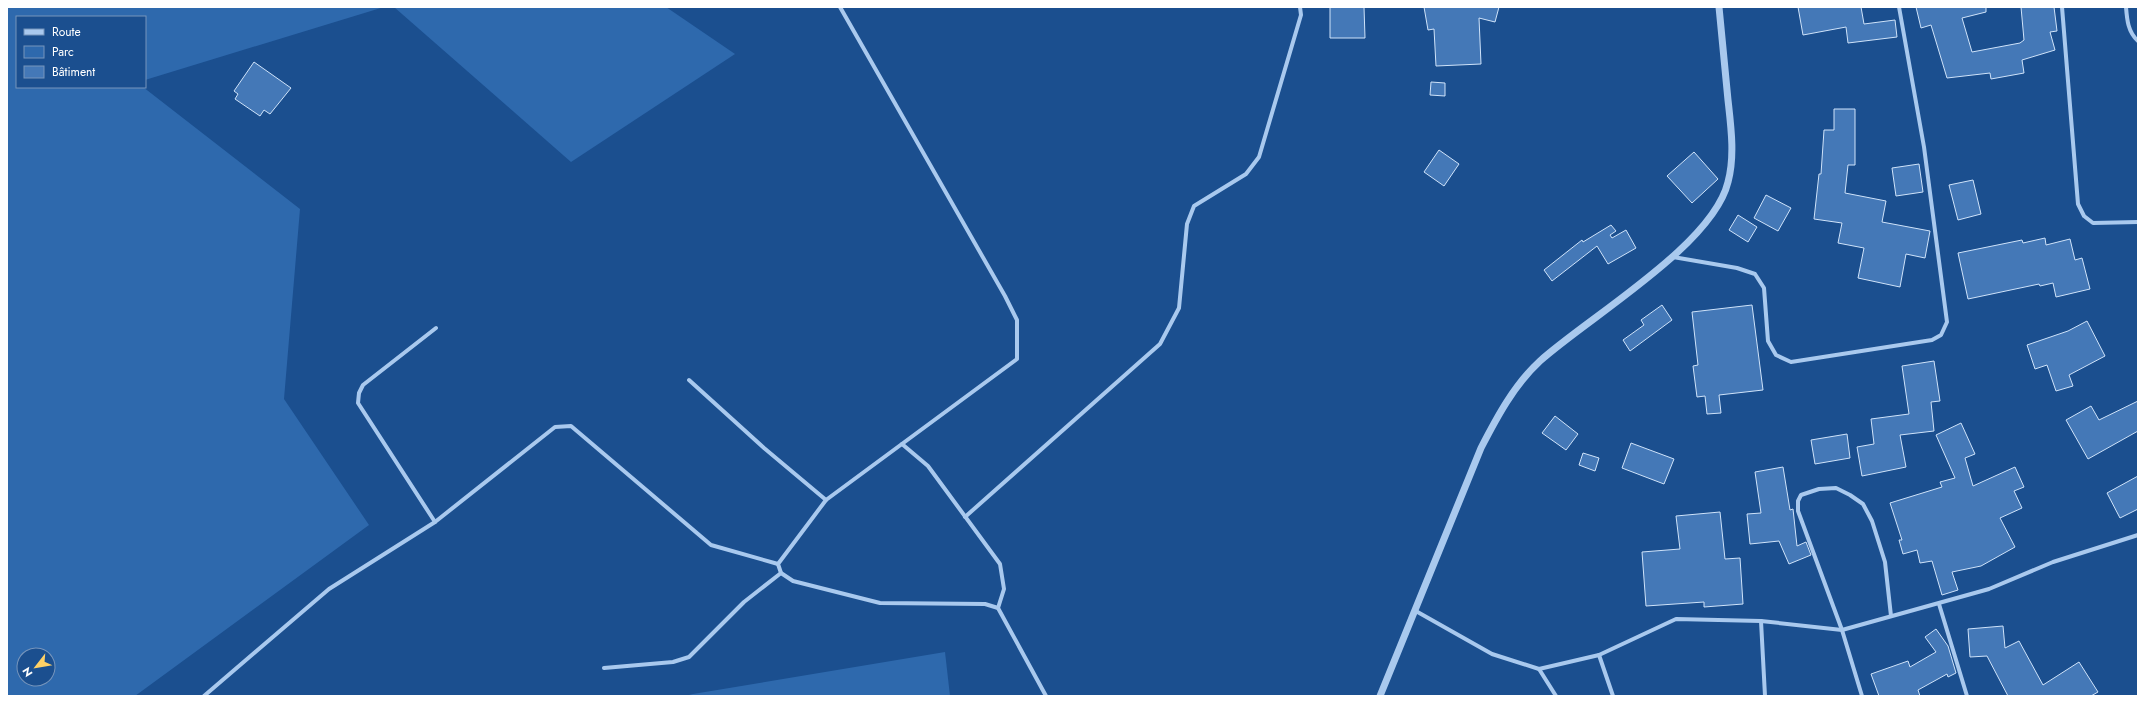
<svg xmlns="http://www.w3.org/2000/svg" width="2145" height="703" font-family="Jost,sans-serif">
	<rect width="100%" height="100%" fill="#1b4f8f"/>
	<g fill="#2e69ad" fill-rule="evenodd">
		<path d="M7,7h377l-239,73v-63h-128v70h126l157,122 -16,190 85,126 -234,171h-128zM24,655h24v24h-24z"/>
		<polygon points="394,7 666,7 735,54 571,162"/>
		<polygon points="945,652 950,696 685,696 693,694"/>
	</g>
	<g fill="#4478b7" stroke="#cfe3fa">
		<polygon points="1330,7 1364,7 1365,38 1330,38"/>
		<polygon points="1424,7 1499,7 1495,22 1479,18 1481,64 1436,66 1434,29 1428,30"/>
		<polygon points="1798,7 1861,7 1864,24 1895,20 1897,37 1848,43 1846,27 1803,35"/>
		<polygon points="1916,7 1986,7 1986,12 1962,18 1972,52 2020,43 2024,40 2021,7 2054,7 2057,31 2050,32 2055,50 2022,60 2024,73 1991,79 1990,73 1947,78 1931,25 1921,28"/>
		<polygon points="254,62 291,88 270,114 264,110 260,116 235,99 238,94 234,91"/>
		<polygon points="1431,82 1445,83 1445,96 1430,95"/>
		<polygon points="1834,109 1855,109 1855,165 1848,165 1845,193 1886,201 1882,222 1930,231 1925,258 1906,254 1900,287 1858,278 1864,248 1838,243 1842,223 1814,219 1819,174 1821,174 1824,130 1834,130"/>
		<polygon points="1439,150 1459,164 1444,186 1424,172"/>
		<polygon points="1694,152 1718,179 1692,203 1667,176"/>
		<polygon points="1919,164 1923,192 1896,196 1892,168"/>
		<polygon points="1973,180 1981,214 1958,220 1949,185"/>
		<polygon points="1766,195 1791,208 1778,231 1754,218"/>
		<polygon points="1738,215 1757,227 1748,242 1729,230"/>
		<polygon points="1611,225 1616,231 1610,235 1612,238 1626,230 1636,248 1608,264 1597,246 1552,281 1544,270 1582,240 1583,242"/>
		<polygon points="2045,238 2046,245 2070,239 2075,260 2082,258 2090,289 2056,297 2053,283 2040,286 2039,284 1968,299 1958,253 2022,240 2023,243"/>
		<polygon points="1662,305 1672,320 1630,351 1623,340 1644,325 1641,320"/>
		<polygon points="1752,305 1763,390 1719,395 1721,413 1707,414 1705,396 1697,397 1693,366 1698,365 1692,312"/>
		<polygon points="2087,321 2105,356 2069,375 2073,386 2056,391 2047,365 2035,369 2027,345 2068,331"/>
		<polygon points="1934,361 1940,401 1931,402 1934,431 1900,435 1906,467 1862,476 1857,447 1874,444 1871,419 1909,414 1902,366"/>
		<polygon points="2138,401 2138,431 2088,459 2066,420 2091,406 2099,420"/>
		<polygon points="1555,416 1578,434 1566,450 1542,433"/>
		<polygon points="1961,423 1975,454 1965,458 1973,486 2015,467 2024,487 2014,491 2022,508 2000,518 2015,547 1981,566 1952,572 1958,590 1942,595 1932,561 1920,563 1917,550 1903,554 1899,540 1902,540 1890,503 1942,487 1940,482 1955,478 1936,435"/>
		<polygon points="1847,434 1850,458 1815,464 1811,440"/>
		<polygon points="1631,443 1674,459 1664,484 1622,468"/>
		<polygon points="1583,453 1599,458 1595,471 1579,465"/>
		<polygon points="1783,467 1790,510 1793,509 1797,546 1806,542 1811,555 1789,564 1779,541 1750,544 1747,514 1761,513 1755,472"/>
		<polygon points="2138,476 2138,509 2120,518 2107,493"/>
		<polygon points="1720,512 1725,559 1740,558 1743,604 1704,607 1704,602 1646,606 1642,552 1680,549 1676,516"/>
		<polygon points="2003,626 2005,648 2019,641 2043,685 2079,662 2098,692 2091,696 2008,696 1987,656 1970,657 1968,629"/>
		<polygon points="1936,629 1948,646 1956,673 1948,677 1947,674 1918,690 1920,696 1879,696 1871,674 1908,661 1910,667 1936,652 1925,637"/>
	</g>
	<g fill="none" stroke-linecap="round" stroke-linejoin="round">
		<g stroke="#a9c9ee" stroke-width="4">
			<polyline points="840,7 1005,296 1017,320 1017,359 826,500 778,564 781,573 793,581 880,603 985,604 998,608 1046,696"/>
			<polyline points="2062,7 2078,204 2084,216 2093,223 2138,222"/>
			<path d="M2126,7c1,13 2,25 12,34"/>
			<polyline points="1673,257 1737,268 1755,274 1764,288 1768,341 1776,355 1791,362 1932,340 1941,335 1947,322 1924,147 1899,7"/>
			<polyline points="689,380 764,448 826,500"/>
			<polyline points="902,444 928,466 1000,564 1004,589 998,608"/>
			<polyline points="965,517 1160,344 1179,308 1187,224 1194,206 1246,174 1259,157 1301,15 1300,7"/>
			<polyline points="435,522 358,403 359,393 363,385 436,328"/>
			<polyline points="1939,604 1967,696"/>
			<polyline points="1414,610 1492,654 1539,669 1599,655 1676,619 1761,621 1842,630 1989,589 2053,562 2138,535"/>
			<polyline points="1761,621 1765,696"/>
			<polyline points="1599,655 1613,696"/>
			<polyline points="604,668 673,662 689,657 744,602 781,573"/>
			<polyline points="1539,669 1556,696"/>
			<polyline points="204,696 329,589 435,522 555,427 571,426 711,545 778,564"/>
			<polyline points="1862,696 1842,630 1798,511 1798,501 1801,495 1819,489 1836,488 1850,495 1863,504 1872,521 1885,562 1891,616"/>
		</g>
		<path stroke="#a9c9ee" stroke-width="7" d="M1380,696l101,-248c16,-31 33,-63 59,-87 49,-44 173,-116 188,-179 7,-26 3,-55 0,-82 -3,-31 -6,-62 -9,-93"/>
	</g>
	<rect width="2145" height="703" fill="none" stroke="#ffffff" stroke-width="16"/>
	<rect x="16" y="16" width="130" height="72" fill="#1b4f8f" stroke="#7695bc"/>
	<rect x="24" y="29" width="20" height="6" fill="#a9c9ee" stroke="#7695bc"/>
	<text x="52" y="36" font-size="12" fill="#ffffff">Route</text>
	<rect x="24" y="46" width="20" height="12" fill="#2e69ad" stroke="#7695bc"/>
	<text x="52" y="56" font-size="12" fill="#ffffff">Parc</text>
	<rect x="24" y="66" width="20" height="12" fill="#4478b7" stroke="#7695bc"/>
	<text x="52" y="76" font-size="12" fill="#ffffff">Bâtiment</text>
	<g transform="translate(36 667) rotate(239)"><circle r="19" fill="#1b4f8f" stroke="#7695bc"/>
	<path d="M0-3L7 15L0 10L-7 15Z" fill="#ffd166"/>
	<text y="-6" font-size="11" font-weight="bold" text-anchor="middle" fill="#ffffff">N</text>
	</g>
</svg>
